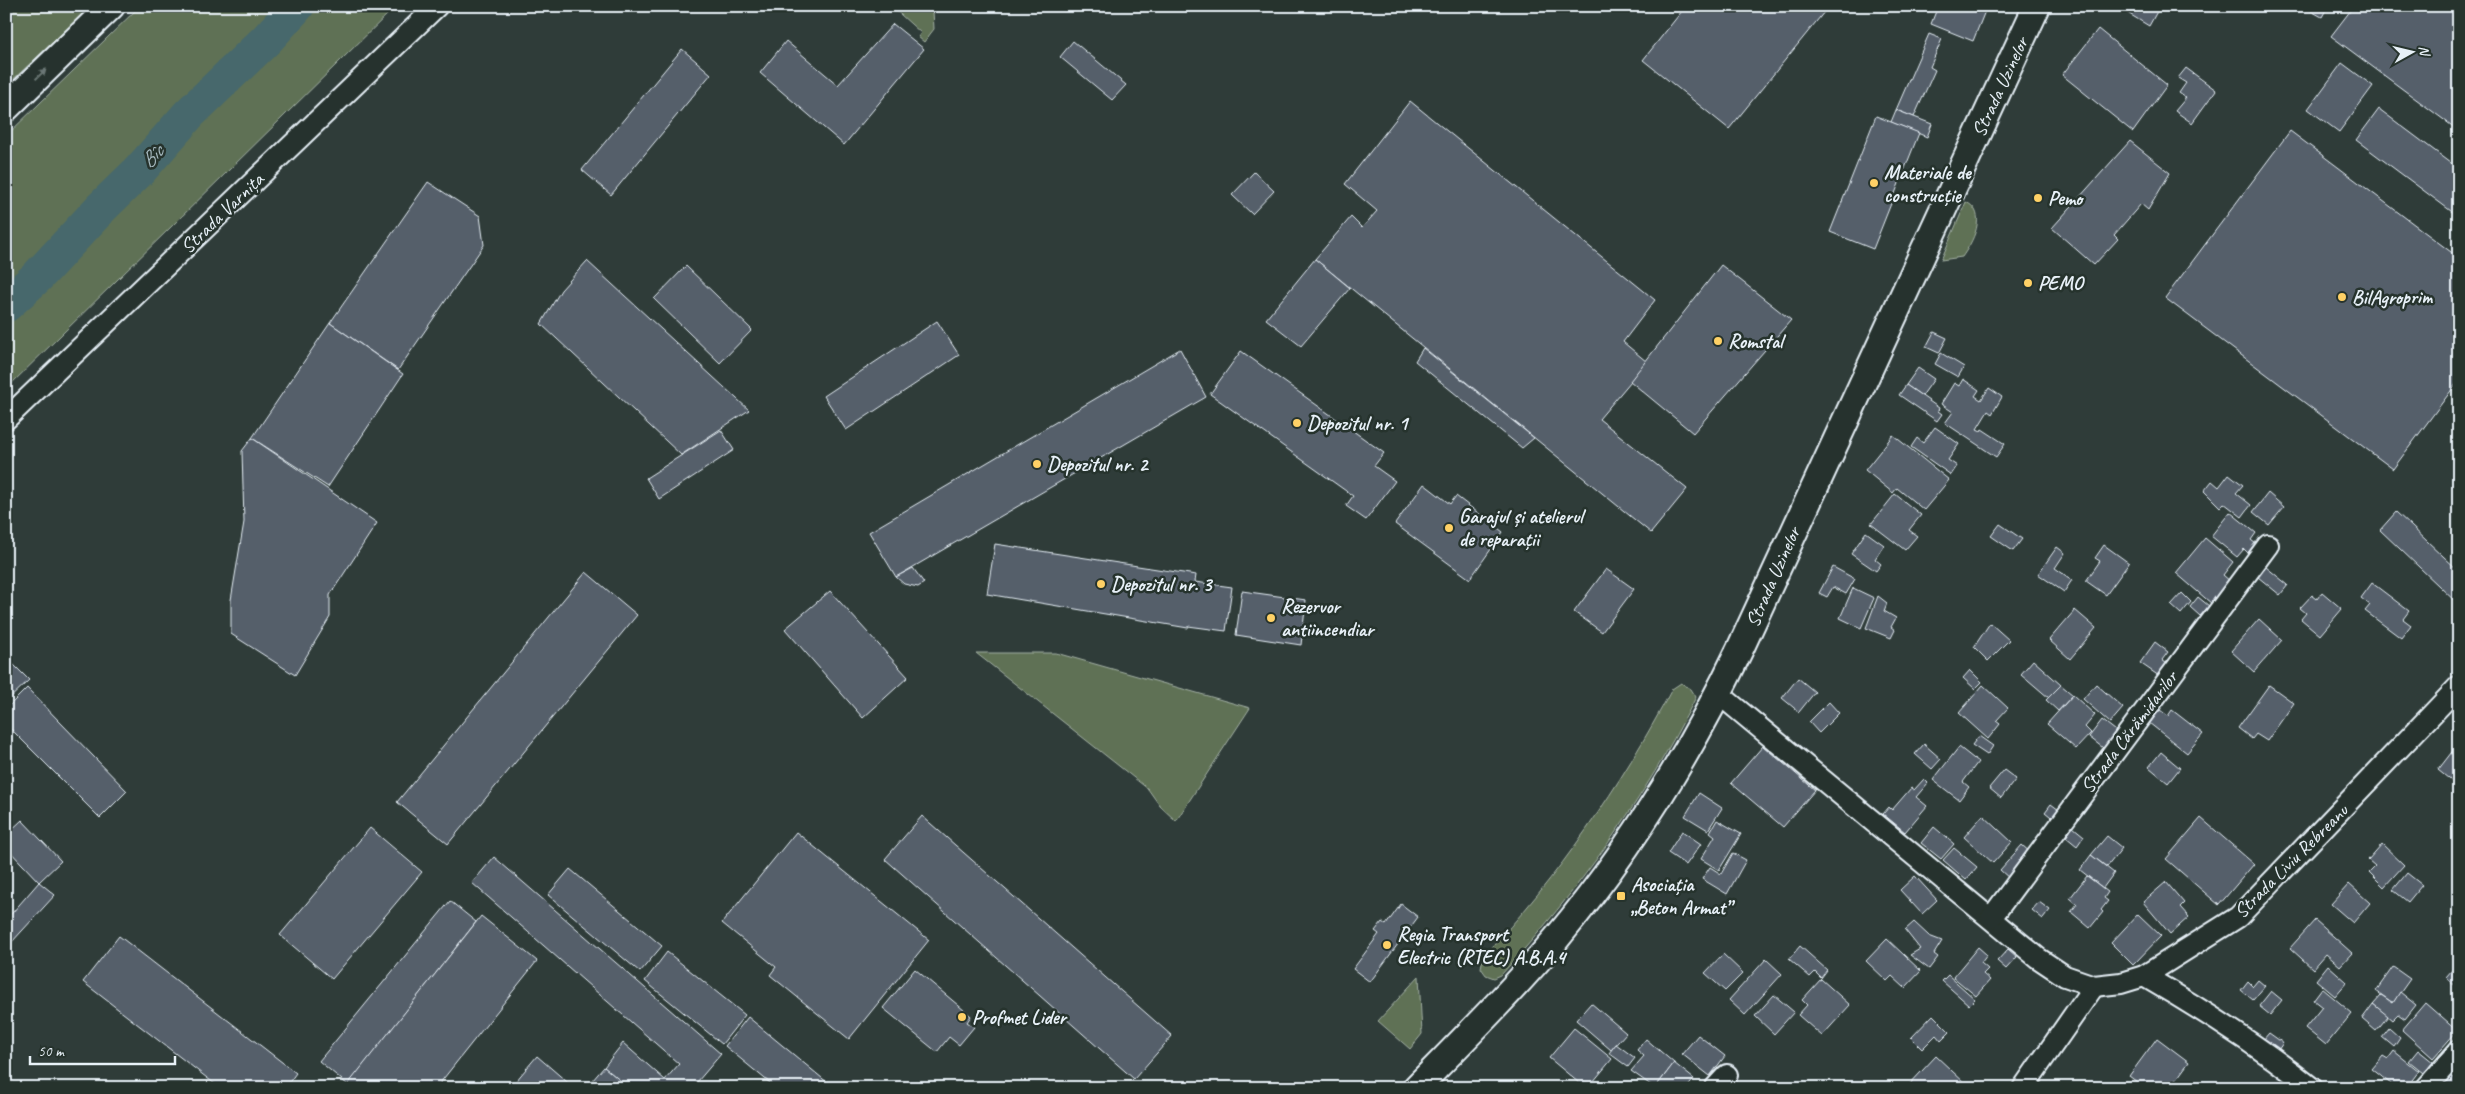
<svg xmlns="http://www.w3.org/2000/svg" width="2465" height="1094" font-family="Caveat,sans-serif">
	<rect width="100%" height="100%" fill="#2f3c39"/>
	<filter id="ink" filterUnits="userSpaceOnUse"><feTurbulence type="fractalNoise" baseFrequency=".02" numOctaves="2"/><feDisplacementMap in="SourceGraphic" scale="10" xChannelSelector="R" yChannelSelector="G"/><feConvolveMatrix kernelMatrix="1 2 1 2 8 2 1 2 1" color-interpolation-filters="sRGB"/></filter>
	<g filter="url(#ink)">
		<g fill="#5f7154" stroke="#a4b1a6">
			<polygon points="6,6 92,6 6,86"/>
			<polygon points="140,6 396,6 6,389 6,136"/>
			<polygon points="891,6 926,6 933,11 934,29 924,42 918,37 921,33"/>
			<path d="M1966,202c23,11 6,41 -4,55l-21,3z"/>
			<polygon points="976,653 1056,653 1250,708 1176,821 1160,806 1148,789"/>
			<path d="M1681,683l10,6 5,8c-51,102 -118,194 -195,278l-7,3 -8,-3 -5,-7 2,-11c76,-81 137,-170 189,-268z"/>
			<polygon points="1419,976 1422,1034 1410,1049 1378,1021"/>
		</g>
		<g fill="none" stroke-linecap="round" stroke-linejoin="round">
			<polyline stroke="#46686c" stroke-width="35" points="6,305 37,277 101,208 139,171 189,114 267,39 297,6"/>
		</g>
		<g fill="#555e6b" stroke="#e8f1f8">
			<polygon points="1686,6 1829,6 1729,129 1643,60"/>
			<polygon points="1938,6 1987,6 1973,41 1931,24"/>
			<polygon points="2122,6 2160,6 2149,26 2121,9"/>
			<polygon points="2302,6 2328,6 2322,17"/>
			<polygon points="2354,6 2459,6 2459,131 2331,36"/>
			<polygon points="893,24 924,49 844,145 760,73 786,41 838,85"/>
			<polygon points="2098,29 2167,85 2133,132 2062,75"/>
			<polygon points="1929,34 1942,39 1930,67 1935,70 1914,117 1896,110"/>
			<polygon points="1073,41 1126,85 1112,100 1060,57"/>
			<polygon points="682,49 711,74 611,195 582,170"/>
			<polygon points="2342,63 2373,86 2339,132 2308,109"/>
			<polygon points="2186,68 2216,90 2192,123 2175,111 2186,98 2179,93 2186,83 2178,78"/>
			<polygon points="1410,101 1655,300 1623,342 1647,362 1599,419 1687,489 1651,533 1315,259 1351,217 1362,228 1377,211 1345,184"/>
			<polygon points="2379,109 2459,169 2459,217 2356,140"/>
			<polygon points="1896,110 1932,124 1927,137 1891,122"/>
			<polygon points="1876,116 1919,133 1873,249 1830,232"/>
			<polygon points="2290,131 2459,258 2459,380 2393,469 2165,298"/>
			<polygon points="2130,141 2170,173 2148,210 2141,204 2114,235 2118,239 2094,265 2052,228"/>
			<polygon points="1254,172 1274,191 1252,214 1232,195"/>
			<polygon points="428,182 480,216 484,245 398,370 330,323"/>
			<polygon points="1315,259 1350,288 1301,346 1266,319"/>
			<polygon points="587,261 749,410 681,455 541,324 561,290"/>
			<polygon points="1721,265 1791,320 1693,433 1630,381"/>
			<polygon points="686,266 752,330 720,363 654,299"/>
			<polygon points="937,321 959,355 846,430 824,396"/>
			<polygon points="330,323 403,374 328,487 252,438"/>
			<polygon points="1934,332 1947,338 1939,353 1926,347"/>
			<polygon points="1423,348 1534,438 1522,448 1415,361"/>
			<polygon points="1180,349 1206,397 896,577 869,532"/>
			<polygon points="1241,351 1384,453 1374,466 1395,481 1366,520 1346,506 1353,496 1210,394"/>
			<polygon points="1941,353 1964,367 1958,377 1935,364"/>
			<polygon points="1918,368 1934,379 1922,396 1906,385"/>
			<polygon points="1963,379 1979,390 1975,396 1981,400 1989,388 2002,397 1992,414 1988,411 1977,429 1981,431 1982,429 2005,444 1996,457 1945,423 1953,412 1941,404 1954,383 1959,386"/>
			<polygon points="1906,385 1939,408 1938,411 1942,414 1937,421 1899,395"/>
			<polygon points="1935,427 1959,444 1948,460 1957,466 1951,475 1911,447 1917,438 1923,443"/>
			<polygon points="721,430 734,450 659,499 646,478"/>
			<polygon points="1893,435 1949,480 1924,510 1897,488 1893,493 1865,470"/>
			<polygon points="252,438 377,523 330,595 330,617 295,675 231,634 231,600 244,522 242,451"/>
			<polygon points="2229,474 2243,485 2236,493 2251,505 2242,517 2224,503 2220,507 2204,491 2212,481 2219,487"/>
			<polygon points="1424,484 1450,504 1456,496 1503,532 1470,579 1395,524"/>
			<polygon points="2268,493 2284,507 2269,525 2253,512"/>
			<polygon points="1895,494 1921,515 1909,530 1917,536 1905,550 1871,524"/>
			<polygon points="2230,512 2256,533 2251,540 2256,544 2248,553 2244,549 2237,557 2211,536"/>
			<polygon points="2396,512 2459,571 2459,605 2380,530"/>
			<polygon points="2000,524 2022,539 2013,551 1991,536"/>
			<polygon points="1866,532 1884,545 1875,559 1881,564 1876,571 1851,554"/>
			<polygon points="2205,538 2233,562 2223,575 2231,582 2212,604 2176,573"/>
			<polygon points="995,544 1196,575 1195,582 1232,587 1226,631 1188,626 1188,628 987,594"/>
			<polygon points="2104,545 2129,563 2106,595 2086,581 2100,561 2095,558"/>
			<polygon points="2057,547 2065,553 2055,568 2072,580 2064,592 2038,574"/>
			<polygon points="1833,567 1855,579 1846,594 1833,587 1827,597 1819,593"/>
			<polygon points="2266,567 2288,585 2280,595 2258,577"/>
			<polygon points="913,568 924,583 918,587 904,584 896,577"/>
			<polygon points="1606,569 1634,589 1602,632 1574,612"/>
			<polygon points="586,572 637,615 448,844 397,802"/>
			<polygon points="2372,583 2409,611 2403,619 2411,625 2401,638 2365,611 2370,605 2361,598"/>
			<polygon points="1853,588 1874,598 1861,628 1840,618"/>
			<polygon points="830,591 908,677 863,718 785,629"/>
			<polygon points="1242,591 1306,600 1301,645 1236,635"/>
			<polygon points="2322,592 2342,609 2320,635 2301,619 2306,613 2300,608 2312,595 2317,599"/>
			<polygon points="2182,593 2191,602 2181,614 2171,605"/>
			<polygon points="1878,596 1887,603 1884,611 1896,618 1891,627 1895,630 1891,638 1866,628"/>
			<polygon points="2198,597 2209,606 2200,616 2190,607"/>
			<polygon points="2075,610 2096,628 2070,659 2049,640"/>
			<polygon points="2259,619 2282,640 2254,672 2231,651"/>
			<polygon points="1990,623 2009,640 1988,661 1974,647"/>
			<polygon points="2155,642 2168,652 2162,660 2167,664 2159,676 2140,663"/>
			<polygon points="6,657 29,680 6,702"/>
			<polygon points="2033,660 2061,685 2049,698 2021,674"/>
			<polygon points="1970,670 1982,682 1975,689 1963,678"/>
			<polygon points="1798,678 1815,692 1799,712 1782,698"/>
			<polygon points="2096,684 2123,708 2110,723 2083,699"/>
			<polygon points="1983,685 2008,708 1996,721 2000,724 1988,739 1959,713"/>
			<polygon points="2061,685 2073,695 2058,711 2046,700"/>
			<polygon points="2269,685 2294,703 2267,741 2256,734 2252,739 2238,728"/>
			<polygon points="27,688 127,791 100,818 6,724 6,709"/>
			<polygon points="2073,695 2095,715 2085,727 2091,733 2076,749 2047,724"/>
			<polygon points="1829,702 1839,713 1819,733 1809,722"/>
			<polygon points="2160,710 2168,716 2172,710 2203,734 2187,753 2149,723"/>
			<polygon points="2102,720 2120,734 2107,751 2089,737"/>
			<polygon points="1979,736 1993,746 1987,755 1972,745"/>
			<polygon points="1924,744 1941,759 1932,769 1915,754"/>
			<polygon points="1763,746 1815,790 1783,827 1731,783"/>
			<polygon points="1959,747 1978,762 1963,782 1969,787 1959,800 1933,780"/>
			<polygon points="2455,748 2459,751 2459,787 2438,770"/>
			<polygon points="2161,752 2180,768 2168,783 2149,767"/>
			<polygon points="2004,770 2016,779 2001,798 1989,788"/>
			<polygon points="1924,779 1928,783 1916,797 1927,806 1905,832 1883,814 1889,807 1892,810 1911,788 1914,790"/>
			<polygon points="1699,793 1722,808 1708,830 1685,816"/>
			<polygon points="2051,804 2063,813 2056,821 2045,812"/>
			<polygon points="1983,815 2012,842 1993,863 1964,837"/>
			<polygon points="922,816 1172,1036 1134,1079 885,859"/>
			<polygon points="2201,818 2254,864 2219,905 2166,859"/>
			<polygon points="22,820 61,861 39,882 6,847 6,835"/>
			<polygon points="1717,820 1741,834 1719,870 1701,859 1715,836 1710,832"/>
			<polygon points="1934,827 1954,844 1941,859 1921,843"/>
			<polygon points="2073,827 2084,836 2077,846 2066,837"/>
			<polygon points="370,828 422,872 332,979 280,935"/>
			<polygon points="1682,831 1701,844 1686,865 1668,853"/>
			<polygon points="796,832 929,940 849,1039 770,975 776,967 722,923"/>
			<polygon points="2107,836 2122,848 2107,867 2091,855"/>
			<polygon points="2382,844 2404,865 2384,887 2369,872 2375,866 2368,860"/>
			<polygon points="2022,845 2033,855 2010,879 2000,870"/>
			<polygon points="1954,848 1977,867 1966,880 1943,860"/>
			<polygon points="1733,853 1746,860 1727,894 1702,879 1710,867 1721,874"/>
			<polygon points="2091,855 2114,873 2103,888 2080,870"/>
			<polygon points="494,857 721,1054 692,1088 629,1088 604,1067 623,1043 665,1080 679,1064 472,883"/>
			<polygon points="570,869 662,946 640,972 548,895"/>
			<polygon points="2407,873 2422,885 2408,902 2393,890"/>
			<polygon points="1915,876 1937,900 1922,914 1900,890"/>
			<polygon points="2087,876 2108,892 2104,898 2108,901 2101,910 2103,912 2090,928 2071,912 2077,904 2070,898"/>
			<polygon points="39,882 55,895 11,943 6,939 6,920"/>
			<polygon points="2166,882 2184,903 2180,907 2189,917 2170,934 2143,902"/>
			<polygon points="2349,884 2370,903 2353,923 2331,904"/>
			<polygon points="450,901 476,922 348,1085 319,1061"/>
			<polygon points="2039,902 2050,910 2043,919 2032,910"/>
			<polygon points="1401,904 1418,917 1370,982 1353,969 1379,934 1375,931 1382,922 1386,925"/>
			<polygon points="2138,914 2161,936 2133,965 2111,943"/>
			<polygon points="481,916 537,961 436,1088 345,1088"/>
			<polygon points="2315,920 2352,953 2340,966 2326,954 2313,969 2290,948"/>
			<polygon points="1914,922 1929,936 1942,941 1934,954 1938,957 1929,969 1910,955 1920,949 1905,930"/>
			<polygon points="119,936 296,1073 285,1088 220,1088 83,982"/>
			<polygon points="1887,939 1921,971 1905,988 1892,976 1887,981 1866,961"/>
			<polygon points="1800,946 1827,970 1821,978 1815,972 1810,977 1789,959"/>
			<polygon points="1978,947 1987,955 1981,963 1988,969 1983,974 1990,980 1976,996 1953,977"/>
			<polygon points="2008,949 2017,957 2006,969 1997,961"/>
			<polygon points="667,952 745,1015 722,1044 645,981"/>
			<polygon points="1723,954 1743,973 1725,991 1705,973"/>
			<polygon points="1766,959 1782,974 1745,1015 1729,1000"/>
			<polygon points="2459,962 2459,989 2446,977"/>
			<polygon points="2328,965 2347,982 2335,996 2316,980"/>
			<polygon points="2393,967 2410,979 2393,1003 2376,991"/>
			<polygon points="915,969 971,1016 967,1022 974,1027 959,1045 949,1037 937,1052 883,1008"/>
			<polygon points="1948,975 1975,999 1969,1005 1942,981"/>
			<polygon points="1821,979 1850,1005 1822,1036 1798,1015 1807,1005 1802,1000"/>
			<polygon points="2258,980 2265,986 2253,1000 2241,990 2248,981 2253,986"/>
			<polygon points="2322,988 2352,1013 2326,1045 2305,1028 2322,1007 2313,1000"/>
			<polygon points="2271,991 2282,1000 2270,1015 2259,1006"/>
			<polygon points="2400,992 2416,1005 2405,1019 2398,1014 2392,1020 2373,1004 2381,995 2393,1003"/>
			<polygon points="1774,995 1794,1012 1774,1034 1755,1016"/>
			<polygon points="1591,1003 1626,1033 1611,1050 1576,1020"/>
			<polygon points="2425,1003 2457,1031 2433,1058 2402,1030"/>
			<polygon points="2373,1004 2388,1016 2376,1031 2362,1019"/>
			<polygon points="1933,1015 1950,1032 1941,1041 1936,1035 1922,1049 1911,1038"/>
			<polygon points="748,1017 834,1088 776,1088 725,1046"/>
			<polygon points="1574,1028 1612,1059 1588,1088 1585,1088 1549,1058"/>
			<polygon points="2389,1028 2400,1038 2394,1047 2382,1037"/>
			<polygon points="2269,1033 2283,1043 2278,1050 2263,1040"/>
			<polygon points="1698,1035 1725,1056 1710,1076 1682,1054"/>
			<polygon points="2157,1038 2189,1062 2170,1088 2145,1088 2129,1076"/>
			<polygon points="1646,1039 1674,1063 1655,1088 1631,1071 1644,1056 1637,1050"/>
			<polygon points="1616,1044 1635,1058 1628,1067 1609,1053"/>
			<polygon points="2418,1050 2433,1062 2424,1073 2409,1061"/>
			<polygon points="2394,1051 2419,1071 2406,1088 2396,1088 2372,1069 2383,1056 2388,1059"/>
			<polygon points="537,1056 574,1088 510,1088"/>
			<polygon points="1936,1056 1967,1085 1964,1088 1907,1087"/>
			<polygon points="1674,1063 1694,1079 1687,1088 1655,1088"/>
			<polygon points="604,1067 629,1088 586,1088"/>
			<polygon points="2450,1075 2459,1082 2459,1088 2441,1088"/>
		</g>
		<g fill="none" stroke-linecap="round" stroke-linejoin="round">
			<g stroke="#e8f1f8" stroke-width="24">
				<g id="minor">
					<polyline points="6,419 437,6"/>
					<polyline points="1719,694 2038,958 2065,976 2094,986 2121,983 2144,976 2238,917 2459,686"/>
					<polyline points="1991,918 2268,545"/>
					<path d="M2144,976c59,34 115,70 168,112"/>
					<polyline points="1715,1088 1727,1075"/>
					<polyline points="2023,1088 2094,986"/>
					<polyline points="2426,1088 2459,1050"/>
				</g>
			</g>
			<g stroke="#e8f1f8" stroke-width="30">
				<g id="major">
					<polyline points="6,108 111,6"/>
					<path d="M1416,1088c47,-48 96,-97 140,-149 73,-88 135,-187 184,-290l297,-643"/>
				</g>
			</g>
			<use href="#minor" stroke="#26332d" stroke-width="20"/>
			<use href="#major" stroke="#26332d" stroke-width="26"/>
		</g>
		<defs><path id="oneway-solid" d="M-6-.8H1V-3.2L6.5 0L1 3.2V.8H-6Z" transform="scale(1.25)"/></defs>
		<use fill="#6a7674" href="#oneway-solid" transform="translate(41 74) rotate(-44)"/>
	</g>
	<g fill="#ffd166" stroke="#26332d" stroke-width="2">
		<circle cx="1874" cy="183" r="5"/>
		<circle cx="2038" cy="198" r="5"/>
		<circle cx="2028" cy="283" r="5"/>
		<circle cx="2342" cy="297" r="5"/>
		<circle cx="1718" cy="341" r="5"/>
		<circle cx="1297" cy="423" r="5"/>
		<circle cx="1037" cy="464" r="5"/>
		<circle cx="1449" cy="528" r="5"/>
		<circle cx="1101" cy="584" r="5"/>
		<circle cx="1271" cy="618" r="5"/>
		<rect x="1616" y="891" width="10" height="10" rx="2.5"/>
		<circle cx="1387" cy="945" r="5"/>
		<circle cx="962" cy="1017" r="5"/>
	</g>
	<g text-anchor="middle" dominant-baseline="central" stroke-width="5" stroke-linejoin="round" paint-order="stroke">
		<g font-size="20" fill="#e8f1f8" stroke="#26332d">
			<text transform="translate(2000 87) rotate(-65)">Strada Uzinelor</text>
			<text transform="translate(222 213) rotate(-44)">Strada Varnița</text>
			<text transform="translate(1773 577) rotate(-66)">Strada Uzinelor</text>
			<text transform="translate(2129 732) rotate(-53)">Strada Cărămidarilor</text>
			<text transform="translate(2291 861) rotate(-45)">Strada Liviu Rebreanu</text>
		</g>
		<g font-size="20" font-weight="bold" fill="#e8f1f8" stroke="#26332d" text-anchor="start">
			<text x="1884" y="172">Materiale de<tspan x="1884" dy="23">construcție</tspan></text>
			<text x="2048" y="198">Pemo</text>
			<text x="2038" y="283">PEMO</text>
			<text x="2352" y="297">BilAgroprim</text>
			<text x="1728" y="341">Romstal</text>
			<text x="1307" y="423">Depozitul nr. 1</text>
			<text x="1047" y="464">Depozitul nr. 2</text>
			<text x="1459" y="516">Garajul și atelierul<tspan x="1459" dy="23">de reparații</tspan></text>
			<text x="1111" y="584">Depozitul nr. 3</text>
			<text x="1281" y="606">Rezervor<tspan x="1281" dy="23">antiincendiar</tspan></text>
			<text x="1631" y="884">Asociația<tspan x="1631" dy="23">„Beton Armat”</tspan></text>
			<text x="1397" y="934">Regia Transport<tspan x="1397" dy="23">Electric (RTEC) A.B.A.4</tspan></text>
			<text x="972" y="1017">Profmet Lider</text>
		</g>
		<g font-size="21" font-style="italic" fill="#a7bac0" stroke="#26332d">
			<text transform="translate(152 156) rotate(-46)">Bîc</text>
		</g>
	</g>
	<rect width="2465" height="1094" fill="none" stroke="#26332d" stroke-width="25"/>
	<rect x="12" y="12" width="2440" height="1069" fill="none" stroke="#e8f1f8" stroke-width="2" filter="url(#ink)"/>
	<g transform="translate(2412 52) rotate(82)" stroke="#26332d" stroke-width="4" paint-order="stroke">
	<path d="M0-4L9 19L0 12L-9 19Z" fill="#e8f1f8"/>
	<text y="-8" font-size="14" font-weight="bold" text-anchor="middle" fill="#e8f1f8">N</text>
	</g>
	<path d="M30 1056v8h145v-8" fill="none" stroke="#e8f1f8" stroke-width="2.5"/>
	<text x="38" y="1056" font-size="15" fill="#e8f1f8" stroke="#26332d" stroke-width="4" paint-order="stroke">50 m</text>
</svg>
